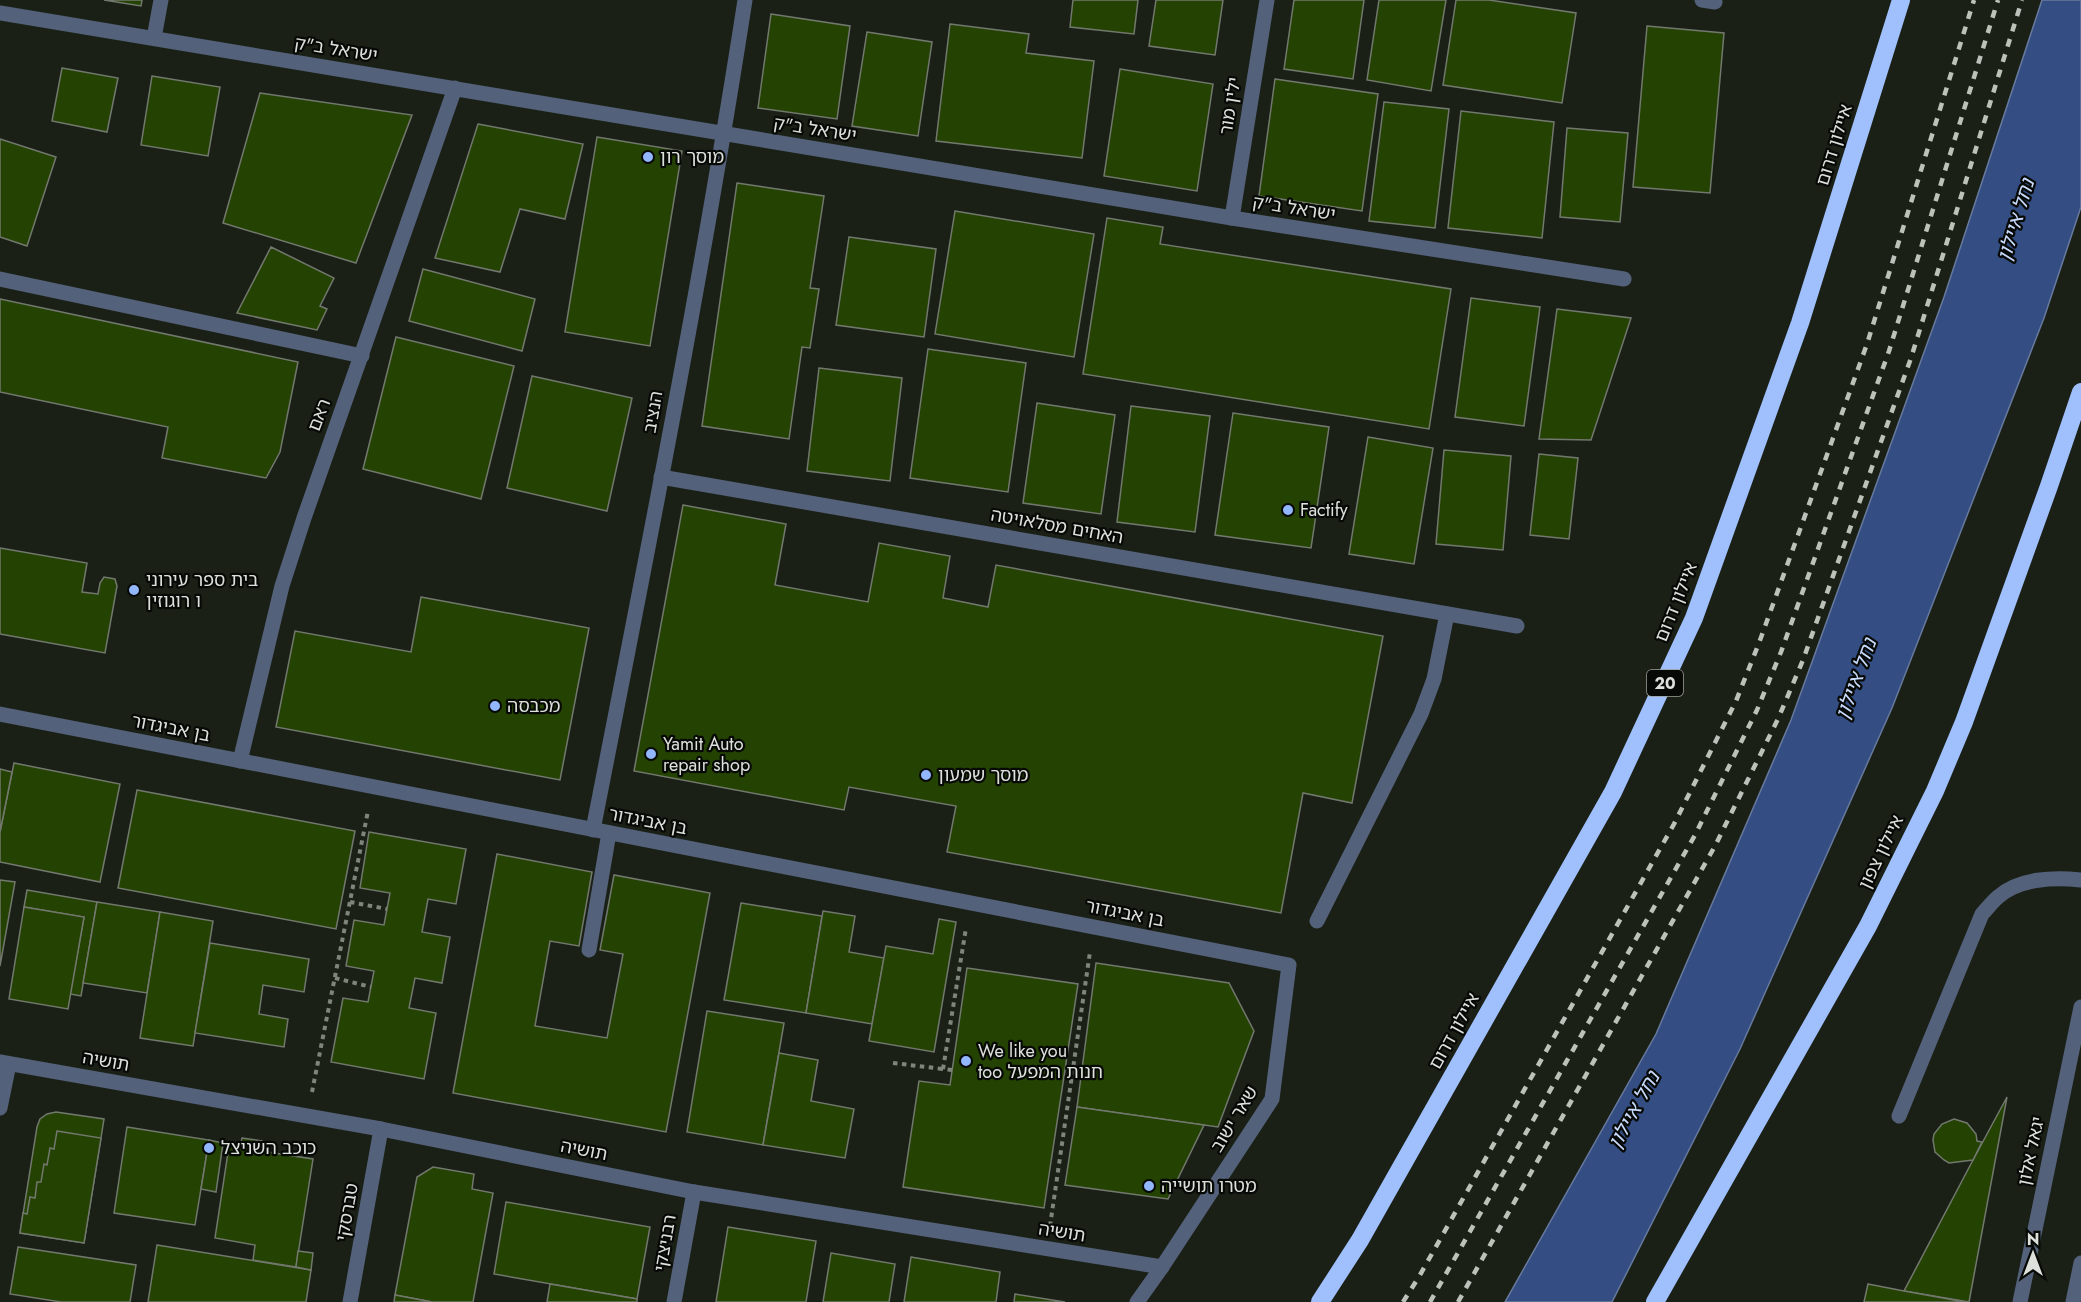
<svg xmlns="http://www.w3.org/2000/svg" width="2081" height="1302" font-family="Jost,'Noto Sans Hebrew',sans-serif">
	<rect width="100%" height="100%" fill="#1b2017"/>
	<polygon fill="#344e83" stroke="#677a9d" stroke-width="1.5" points="2042,0 2081,0 2081,207 2044,318 1892,708 1740,1049 1612,1302 1505,1302 1656,1034 1791,720 1944,297"/>
	<g fill="#244202" stroke="#72786e" stroke-width="1.5">
		<polygon points="104,0 142,0 141,6"/>
		<polygon points="1073,0 1138,0 1134,34 1070,27"/>
		<polygon points="1156,0 1223,0 1215,55 1149,46"/>
		<polygon points="1294,0 1364,0 1353,79 1284,69"/>
		<polygon points="1379,0 1446,0 1431,91 1367,80"/>
		<polygon points="1456,0 1489,0 1576,13 1562,103 1443,85"/>
		<polygon points="771,14 850,26 837,119 758,108"/>
		<polygon points="950,24 1029,34 1026,53 1094,61 1082,158 936,141"/>
		<polygon points="1647,26 1724,33 1710,193 1633,187"/>
		<polygon points="867,32 932,42 918,136 852,126"/>
		<polygon points="62,68 118,78 107,132 52,121"/>
		<polygon points="1120,69 1213,84 1197,191 1104,176"/>
		<polygon points="152,76 220,87 208,156 141,145"/>
		<polygon points="1275,79 1378,94 1362,211 1259,196"/>
		<polygon points="260,93 412,115 356,263 223,223"/>
		<polygon points="1384,102 1449,109 1435,228 1369,221"/>
		<polygon points="1461,111 1554,122 1542,238 1448,228"/>
		<polygon points="478,124 583,144 565,219 520,209 500,272 435,258"/>
		<polygon points="1567,128 1628,133 1620,222 1560,217"/>
		<polygon points="597,137 682,151 650,346 565,332"/>
		<polygon points="0,139 56,157 27,246 0,237"/>
		<polygon points="737,183 824,196 810,288 819,289 810,348 802,347 789,439 702,426"/>
		<polygon points="955,211 1094,234 1074,357 935,334"/>
		<polygon points="1107,218 1163,227 1160,244 1451,289 1429,429 1083,374"/>
		<polygon points="849,237 936,249 924,337 836,325"/>
		<polygon points="271,247 334,278 320,306 327,309 317,330 237,313"/>
		<polygon points="423,269 535,299 522,351 409,321"/>
		<polygon points="1471,298 1540,307 1524,426 1455,417"/>
		<polygon points="0,299 298,362 280,452 266,478 162,458 168,427 0,392"/>
		<polygon points="1557,309 1631,318 1591,440 1539,439"/>
		<polygon points="396,337 514,366 481,499 363,469"/>
		<polygon points="928,349 1026,363 1008,492 910,478"/>
		<polygon points="819,368 902,378 890,481 807,471"/>
		<polygon points="532,376 632,398 607,511 507,488"/>
		<polygon points="1037,403 1115,415 1101,514 1023,503"/>
		<polygon points="1131,406 1210,416 1195,532 1117,522"/>
		<polygon points="1233,413 1329,427 1311,548 1215,535"/>
		<polygon points="1368,437 1433,448 1414,564 1349,554"/>
		<polygon points="1444,450 1511,456 1503,550 1436,544"/>
		<polygon points="1539,454 1578,458 1569,539 1530,535"/>
		<polygon points="683,505 786,524 775,585 868,602 879,543 950,556 943,598 988,607 996,565 1383,636 1352,803 1303,793 1281,913 947,852 956,806 849,787 844,810 634,771"/>
		<polygon points="0,548 87,563 82,592 98,594 100,583 104,577 115,579 117,586 105,653 0,634"/>
		<polygon points="421,597 589,628 560,780 276,727 295,631 411,652"/>
		<polygon points="14,763 120,784 100,882 0,862 0,832"/>
		<polygon points="0,769 12,772 0,832"/>
		<polygon points="137,790 355,831 336,929 118,888"/>
		<polygon points="369,832 466,849 456,904 428,899 422,932 450,937 442,983 415,978 409,1008 436,1013 424,1079 331,1062 343,998 368,1002 374,971 346,966 354,920 384,925 390,893 360,888"/>
		<polygon points="497,854 592,872 579,946 550,941 535,1026 607,1038 623,954 600,950 614,875 710,893 666,1132 453,1093"/>
		<polygon points="0,880 15,882 0,966"/>
		<polygon points="27,890 97,902 81,996 70,994 84,917 24,907"/>
		<polygon points="97,902 160,912 147,993 83,983"/>
		<polygon points="741,903 822,916 806,1013 724,1000"/>
		<polygon points="24,907 84,917 68,1009 9,999"/>
		<polygon points="823,911 855,916 849,952 884,958 872,1024 806,1013"/>
		<polygon points="160,912 213,921 193,1046 140,1038"/>
		<polygon points="939,919 956,922 934,1052 869,1041 886,946 933,954"/>
		<polygon points="210,943 309,959 304,992 263,985 259,1014 288,1019 284,1047 195,1033"/>
		<polygon points="1096,963 1229,983 1254,1031 1218,1127 1077,1107"/>
		<polygon points="967,968 1078,984 1044,1208 903,1187 919,1081 950,1085"/>
		<polygon points="707,1011 784,1023 763,1145 687,1132"/>
		<polygon points="779,1053 818,1060 811,1101 854,1109 845,1158 763,1145"/>
		<polygon points="2007,1097 1969,1302 1904,1291 1973,1160"/>
		<polygon points="1077,1107 1204,1125 1168,1199 1065,1185"/>
		<polygon points="56,1112 104,1119 84,1243 20,1233 37,1127 40,1119 47,1114"/>
		<polygon points="1954,1119 1967,1123 1976,1134 1977,1141 1982,1142 1973,1160 1949,1163 1944,1160 1935,1152 1933,1140 1934,1134 1942,1124"/>
		<polygon points="127,1127 209,1140 195,1225 114,1213"/>
		<polygon points="57,1131 101,1138 84,1243 20,1233 23,1213 27,1214 30,1197 35,1198 37,1182 41,1182 44,1164 47,1165 50,1148 54,1149"/>
		<polygon points="242,1138 262,1141 261,1151 313,1159 296,1267 253,1260 255,1245 215,1238 229,1146 240,1147"/>
		<polygon points="209,1140 223,1143 216,1192 201,1189"/>
		<polygon points="433,1167 474,1174 472,1189 493,1193 473,1302 432,1302 395,1295 417,1177"/>
		<polygon points="506,1202 650,1227 637,1299 494,1274"/>
		<polygon points="728,1227 816,1241 806,1302 716,1302"/>
		<polygon points="157,1245 311,1270 306,1302 148,1302"/>
		<polygon points="18,1247 136,1265 130,1302 61,1302 10,1294"/>
		<polygon points="298,1251 313,1253 311,1270 296,1267"/>
		<polygon points="831,1253 895,1264 889,1302 823,1302"/>
		<polygon points="911,1257 1000,1272 996,1302 904,1302"/>
		<polygon points="550,1284 637,1299 637,1302 547,1302"/>
		<polygon points="1868,1284 1904,1291 1965,1302 1864,1302"/>
		<polygon points="1015,1294 1065,1302 1014,1302"/>
		<polygon points="395,1295 432,1302 394,1302"/>
	</g>
	<g fill="none" stroke-linecap="round" stroke-linejoin="round">
		<g stroke="#7f847c" stroke-width="4" stroke-dasharray="4.5 4.5" stroke-linecap="butt">
			<polyline points="350,902 387,909"/>
			<polyline points="335,978 371,987"/>
			<polyline points="893,1063 943,1069"/>
			<polyline points="952,1070 943,1069 966,928"/>
			<polyline points="312,1092 368,811"/>
			<polyline points="1050,1226 1090,952"/>
		</g>
		<g stroke="#54617a" stroke-width="15">
			<polyline points="1702,0 1715,2"/>
			<polyline points="0,13 1232,218 1624,279"/>
			<polyline points="154,38 161,0"/>
			<polyline points="1232,218 1267,0"/>
			<polyline points="0,279 362,356"/>
			<polyline points="661,477 1517,626"/>
			<polyline points="0,714 1289,965 1272,1099 1162,1267 1137,1302"/>
			<polyline points="240,761 282,586 304,518 455,88"/>
			<path d="M593,830c54,-276 109,-552 152,-830"/>
			<polyline points="1317,921 1421,714 1434,679 1447,614"/>
			<polyline points="589,950 609,833"/>
			<polyline points="0,1062 381,1129 694,1192 1162,1267"/>
			<polyline points="0,1108 9,1064"/>
			<path d="M1899,1116l83,-202c5,-5 10,-12 16,-17 21,-19 57,-20 83,-17"/>
			<polyline points="350,1302 381,1129"/>
			<polyline points="674,1302 694,1192"/>
			<polyline points="2020,1302 2081,1007"/>
			<polyline points="2073,1302 2081,1263"/>
		</g>
		<g stroke="#a0c0fd" stroke-width="18">
			<polyline points="1320,1302 1360,1240 1613,792 1694,618 1800,323 1901,0"/>
			<polyline points="1655,1302 1868,926 1935,791 1964,722 2049,486 2081,392"/>
		</g>
		<g stroke="#bcc1ba" stroke-width="4.5" stroke-dasharray="8 8" stroke-linecap="butt">
			<polyline points="1403,1302 1420,1275 1674,824 1736,701 1759,643 1867,344 1974,0"/>
			<polyline points="1430,1302 1695,835 1757,710 1781,652 1889,351 1998,0"/>
			<polyline points="1458,1302 1715,846 1778,719 1803,660 1911,358 2022,0"/>
		</g>
	</g>
	<g fill="#93b7fd" stroke="#070906" stroke-width="2">
		<circle cx="648" cy="157" r="6"/>
		<circle cx="1288" cy="510" r="6"/>
		<circle cx="134" cy="590" r="6"/>
		<circle cx="495" cy="706" r="6"/>
		<circle cx="651" cy="754" r="6"/>
		<circle cx="926" cy="775" r="6"/>
		<circle cx="966" cy="1061" r="6"/>
		<circle cx="209" cy="1148" r="6"/>
		<circle cx="1149" cy="1186" r="6"/>
	</g>
	<g text-anchor="middle" dominant-baseline="central" stroke-width="4.5" stroke-linejoin="round" paint-order="stroke">
		<rect fill="#070906" stroke="#9da09b" stroke-width="1.5" x="1647" y="670" width="36" height="26" rx="4.5"/>
		<g font-size="16" font-weight="bold" fill="#dde1db">
			<text x="1665" y="683">20</text>
		</g>
		<g font-size="18" fill="#dde1db" stroke="#070906">
			<text transform="translate(336 49) rotate(9)">ישראל ב"ק</text>
			<text transform="translate(1230 106) rotate(-81)">ילין מור</text>
			<text transform="translate(815 129) rotate(9)">ישראל ב"ק</text>
			<text transform="translate(1834 145) rotate(-73)">איילון דרום</text>
			<text transform="translate(1294 208) rotate(9)">ישראל ב"ק</text>
			<text transform="translate(653 412) rotate(-80)">הנציב</text>
			<text transform="translate(319 415) rotate(-69)">ראם</text>
			<text transform="translate(1057 526) rotate(10)">האחים מסלאויטה</text>
			<text transform="translate(1676 602) rotate(-68)">איילון דרום</text>
			<text transform="translate(171 728) rotate(11)">בן אביגדור</text>
			<text transform="translate(648 821) rotate(11)">בן אביגדור</text>
			<text transform="translate(1881 852) rotate(-64)">איילון צפון</text>
			<text transform="translate(1125 913) rotate(11)">בן אביגדור</text>
			<text transform="translate(1454 1031) rotate(-61)">איילון דרום</text>
			<text transform="translate(106 1061) rotate(10)">תושיה</text>
			<text transform="translate(1234 1119) rotate(-59)">שאר ישוב</text>
			<text transform="translate(584 1150) rotate(11)">תושיה</text>
			<text transform="translate(2031 1151) rotate(-78)">יגאל אלון</text>
			<text transform="translate(347 1212) rotate(-80)">טברסקי</text>
			<text transform="translate(1062 1232) rotate(9)">תושיה</text>
			<text transform="translate(665 1243) rotate(-80)">רבניצקי</text>
		</g>
		<g font-size="18" fill="#dde1db" stroke="#070906" text-anchor="start">
			<text x="660" y="157">מוסך רון</text>
			<text x="1300" y="510">Factify</text>
			<text x="146" y="580">בית ספר עירוני<tspan x="146" dy="21">ו רוגוזין</tspan></text>
			<text x="507" y="706">מכבסה</text>
			<text x="663" y="744">Yamit Auto<tspan x="663" dy="21">repair shop</tspan></text>
			<text x="938" y="775">מוסך שמעון</text>
			<text x="978" y="1051">We like you<tspan x="978" dy="21">too חנות המפעל</tspan></text>
			<text x="221" y="1148">כוכב השניצל</text>
			<text x="1161" y="1186">מטרו תושייה</text>
		</g>
		<g font-size="20" font-style="italic" fill="#c9dbfc" stroke="#070906">
			<text transform="translate(2016 220) rotate(-73)">נחל איילון</text>
			<text transform="translate(1856 679) rotate(-70)">נחל איילון</text>
			<text transform="translate(1634 1110) rotate(-61)">נחל איילון</text>
		</g>
	</g>
	<g transform="translate(2033 1254)" stroke="#070906" stroke-width="4.5" paint-order="stroke">
	<path d="M0-4.5L10 22L0 15L-10 22Z" fill="#dde1db"/>
	<text y="-9" font-size="16" font-weight="bold" text-anchor="middle" fill="#dde1db">N</text>
	</g>
</svg>
